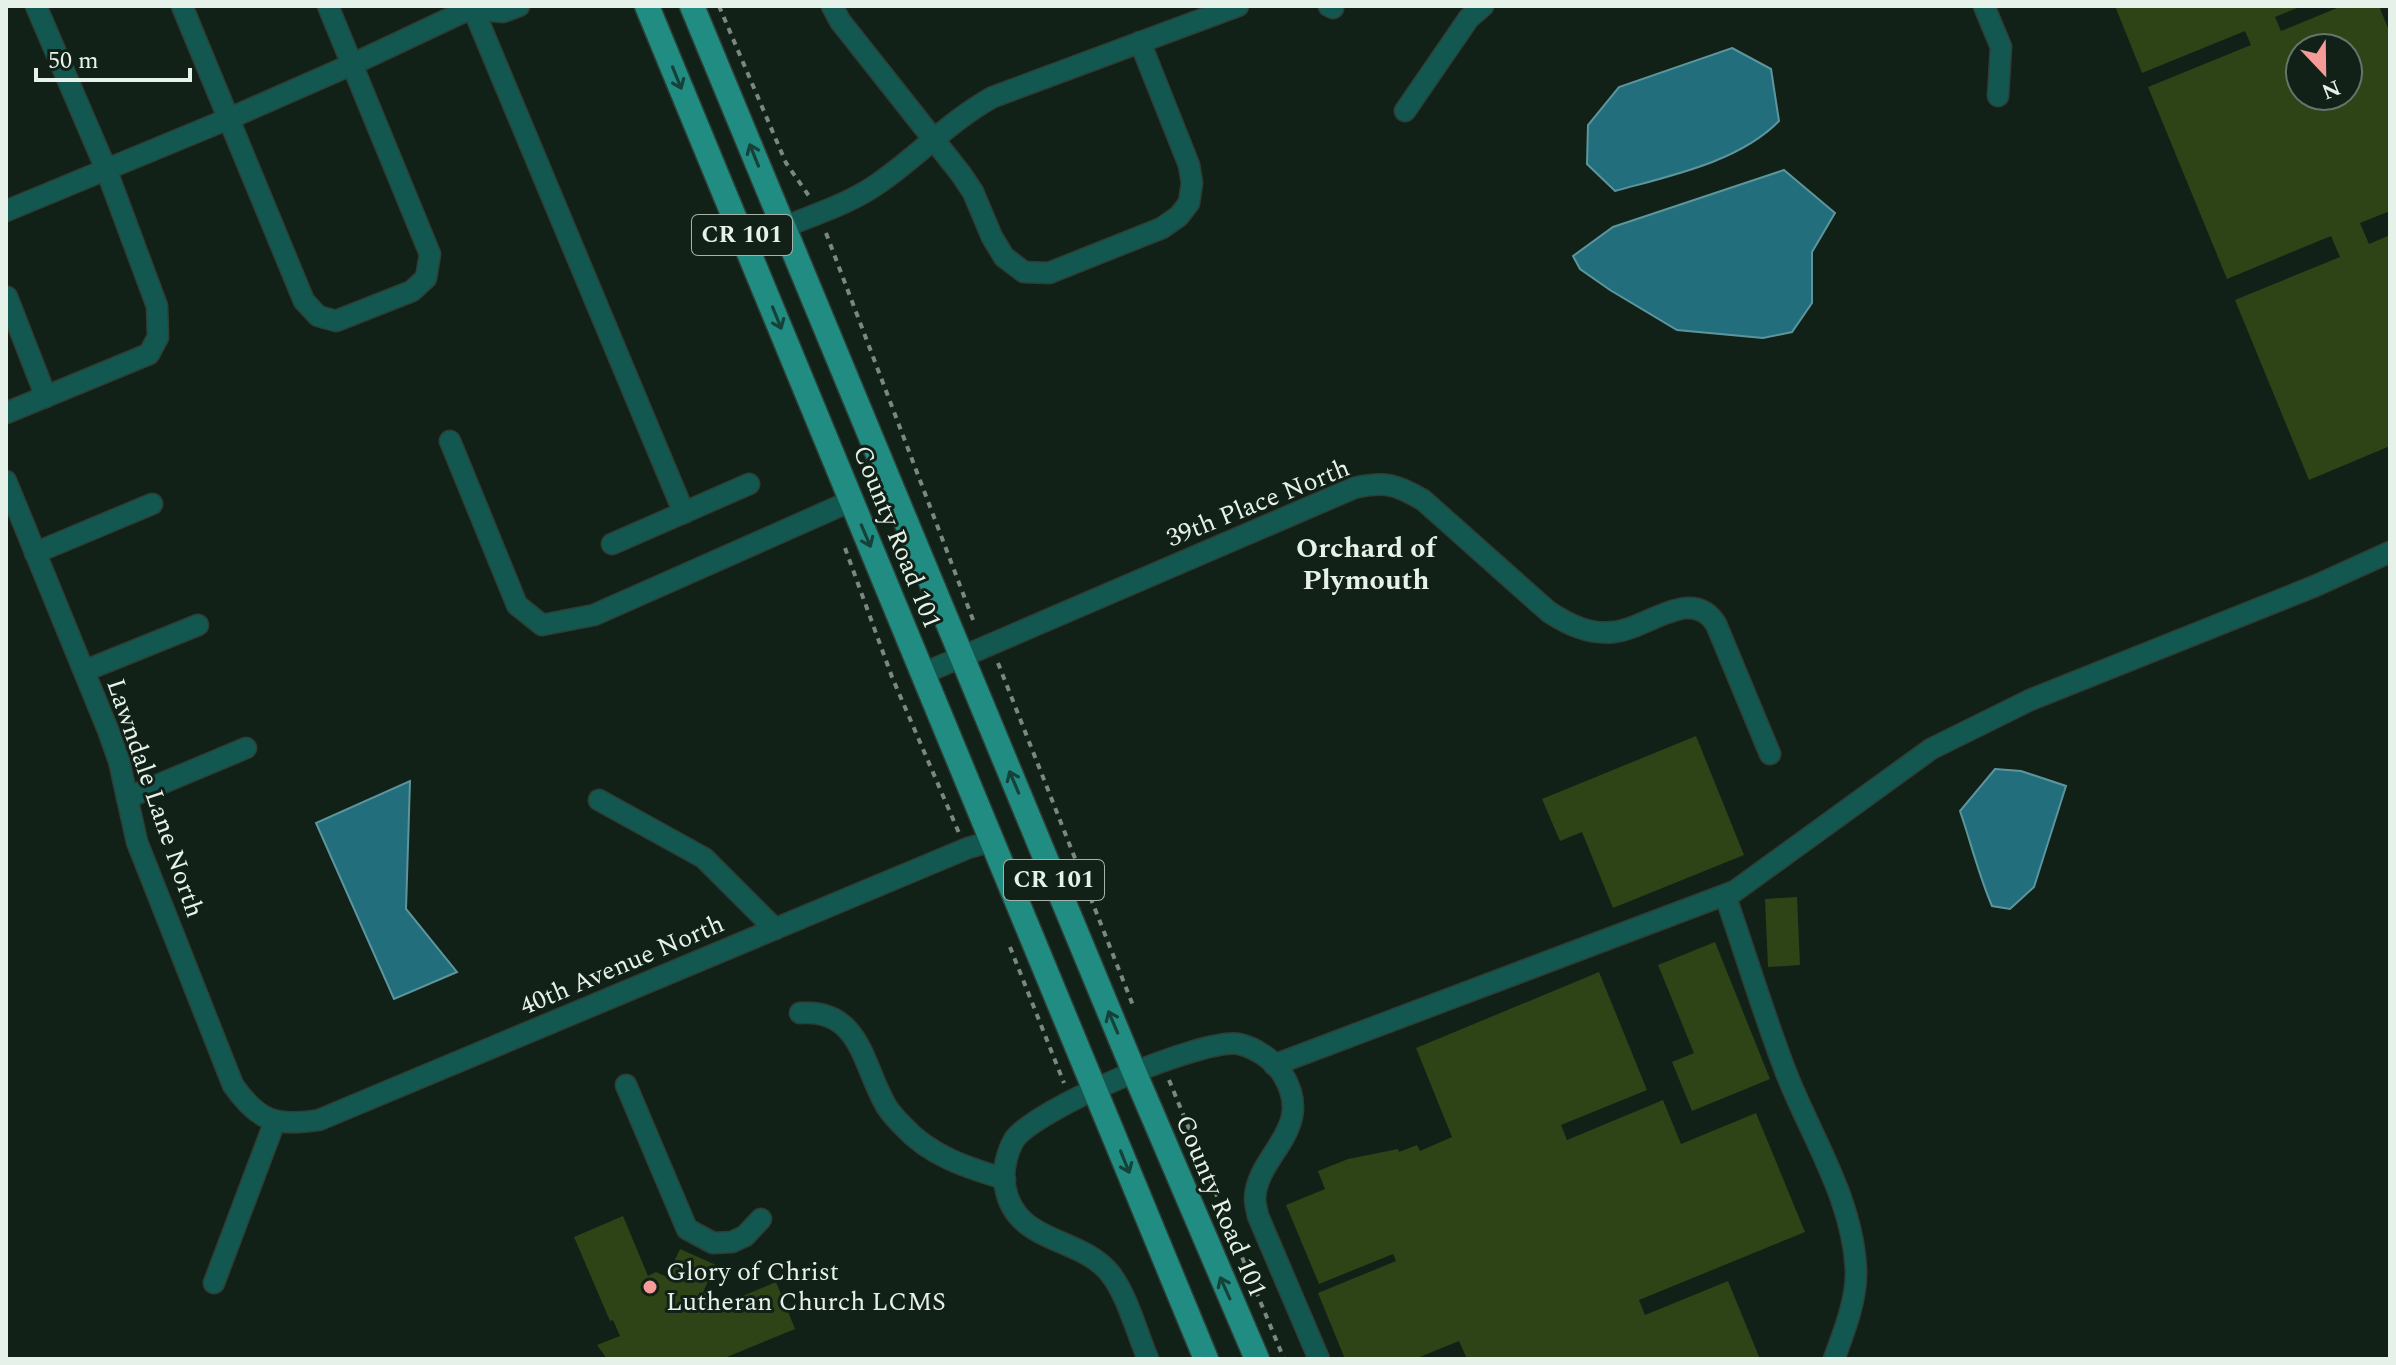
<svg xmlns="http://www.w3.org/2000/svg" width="2396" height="1365" font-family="Spectral,serif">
	<rect width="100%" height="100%" fill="#112118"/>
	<g fill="#226e7c" stroke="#5d959d" stroke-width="2">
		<path d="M1732,48l39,21 8,52c-40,41 -110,55 -164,70l-28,-27 1,-39 31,-38z"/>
		<polygon points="1784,170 1835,213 1812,252 1812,303 1792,332 1763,338 1677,330 1610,290 1580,269 1573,256 1613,227"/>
		<path d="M1995,769l26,2 45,15 -32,101 -24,22 -18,-3c-13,-30 -21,-63 -32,-95z"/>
		<polygon points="410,781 406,909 457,972 394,999 316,823"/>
	</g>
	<g fill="#2e4316" fill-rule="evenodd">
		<path d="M2115,6h187l-27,11 6,14 61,-25h37l11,27v178l-30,12 9,21 21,-9v211l-81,34 -74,-180 105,-43 -9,-21 -104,43 -79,-192 103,-42 -6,-14 -103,42zM2300,48h48v48h-48z"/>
		<polygon points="1696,736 1744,855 1613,908 1582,832 1560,841 1542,799"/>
		<polygon points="1797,897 1800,965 1768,967 1765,899"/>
		<polygon points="1715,942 1770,1079 1692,1111 1672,1062 1694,1053 1658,965"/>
		<polygon points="1599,972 1647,1090 1561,1125 1567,1140 1663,1100 1681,1144 1756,1113 1805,1232 1639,1300 1645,1315 1728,1281 1760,1359 1467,1359 1459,1341 1415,1359 1345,1359 1318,1293 1396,1261 1393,1254 1319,1284 1286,1205 1325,1189 1318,1171 1348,1159 1398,1149 1399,1152 1417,1145 1420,1151 1452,1137 1416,1048"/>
		<polygon points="623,1216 648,1276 656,1272 667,1277 680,1249 716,1265 703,1292 716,1298 719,1306 776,1282 795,1329 722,1359 607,1359 597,1345 620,1336 613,1320 610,1321 574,1237"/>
	</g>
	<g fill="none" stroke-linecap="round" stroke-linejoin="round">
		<g stroke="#2f3e35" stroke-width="23">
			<g id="minor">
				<polyline points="182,6 304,301 318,316 336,321 412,291 426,278 430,254 328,6"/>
				<polyline points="472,6 684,513"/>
				<polyline points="832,6 840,21 961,174 973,192 992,237 1004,257 1024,272 1049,273 1162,228 1179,216 1189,203 1192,183 1189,165 1140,42"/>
				<polyline points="1329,6 1333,8"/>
				<polyline points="1984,6 2001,47 1998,96"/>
				<polyline points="473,9 503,12 519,6"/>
				<polyline points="1405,111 1469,18 1483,6"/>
				<polyline points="6,211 228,119 353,64 476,6"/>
				<path d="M784,227c32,-13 67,-24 95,-44 39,-27 72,-63 114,-86l245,-91"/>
				<polyline points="7,297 46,397"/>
				<polyline points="6,413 149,354 158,337 157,306 106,169 36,6"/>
				<polyline points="450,441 517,605 542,625 594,615 851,501"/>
				<path d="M6,481l102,249 11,31 18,81 96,243c25,36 43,42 86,35l649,-272 24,-7"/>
				<polyline points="612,544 749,484"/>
				<polyline points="35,553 152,504"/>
				<polyline points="84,671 198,625"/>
				<path d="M922,674l432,-186c30,-7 42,-4 69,12l126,112c20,13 41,23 65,20 33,-3 78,-47 102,-8l54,130"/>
				<polyline points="127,798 246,748"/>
				<polyline points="599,800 704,858 775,929"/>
				<path d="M1725,895c21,60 39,121 62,180 25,63 66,125 69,195 1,29 -12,62 -22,89"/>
				<path d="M800,1013c59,-4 62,48 84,89 4,9 12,17 19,24 27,30 65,42 102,53"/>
				<polyline points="1274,1065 1735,891 1931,749 2030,700 2315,586 2390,552"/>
				<polyline points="626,1085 687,1229 713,1243 732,1242 745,1236 761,1219"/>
				<polyline points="214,1283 275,1121"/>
				<path d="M1148,1359c-11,-26 -22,-68 -40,-88 -31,-35 -94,-28 -103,-85 -3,-14 2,-34 9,-46 20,-31 190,-103 225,-96 17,4 35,16 44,31 33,54 -26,79 -28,123 0,6 2,13 3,18l61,143"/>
			</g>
		</g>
		<g stroke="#2f3e35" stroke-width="27">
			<g id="major">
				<polyline points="647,6 1206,1359"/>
				<polyline points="692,6 1135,1074 1257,1359"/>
			</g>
		</g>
		<g stroke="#7b8880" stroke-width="4" stroke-dasharray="6 6" stroke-linecap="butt">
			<polyline points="719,6 786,163 809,196"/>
			<polyline points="826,233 975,625"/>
			<polyline points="845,548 892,677 959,833"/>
			<polyline points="998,663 1134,1008"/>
			<polyline points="1010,947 1064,1083"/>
			<polyline points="1169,1080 1284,1359"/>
		</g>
		<use href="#minor" stroke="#135850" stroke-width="20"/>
		<use href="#major" stroke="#218c81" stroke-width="24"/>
	</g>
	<defs><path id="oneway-shaft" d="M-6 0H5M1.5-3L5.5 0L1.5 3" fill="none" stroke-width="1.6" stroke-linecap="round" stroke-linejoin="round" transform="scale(2)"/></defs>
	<g stroke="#164138">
		<use href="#oneway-shaft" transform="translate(677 78) rotate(68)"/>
		<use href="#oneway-shaft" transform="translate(754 155) rotate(-112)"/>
		<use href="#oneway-shaft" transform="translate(777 318) rotate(68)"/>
		<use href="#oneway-shaft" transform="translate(866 536) rotate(67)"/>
		<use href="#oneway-shaft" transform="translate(1014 782) rotate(-113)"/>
		<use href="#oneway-shaft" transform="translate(1113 1022) rotate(-113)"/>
		<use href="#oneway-shaft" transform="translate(1125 1162) rotate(68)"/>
		<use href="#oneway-shaft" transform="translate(1225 1288) rotate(-114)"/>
	</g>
	<circle fill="#f59b98" stroke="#112118" stroke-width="3" cx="650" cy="1287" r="8"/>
	<g text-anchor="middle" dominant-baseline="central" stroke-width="6" stroke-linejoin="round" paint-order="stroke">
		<g fill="#112118" stroke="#a6b3aa" stroke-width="2">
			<rect x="692" y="215" width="100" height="40" rx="6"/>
			<rect x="1004" y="860" width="100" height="40" rx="6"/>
		</g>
		<g font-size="24" font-weight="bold" fill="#e6f1e9">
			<text x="742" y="235">CR 101</text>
			<text x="1054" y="880">CR 101</text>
		</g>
		<g font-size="26" fill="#e6f1e9" stroke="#112118">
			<text transform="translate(1258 503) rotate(-22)">39th Place North</text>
			<text transform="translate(897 537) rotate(68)">County Road 101</text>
			<text transform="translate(155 798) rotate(71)">Lawndale Lane North</text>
			<text transform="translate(622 965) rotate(-23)">40th Avenue North</text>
			<text transform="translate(1221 1206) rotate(67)">County Road 101</text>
		</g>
		<g font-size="26" fill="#e6f1e9" stroke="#112118" text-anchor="start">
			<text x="666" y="1272">Glory of Christ<tspan x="666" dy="30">Lutheran Church LCMS</tspan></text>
		</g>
		<g font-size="28" font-weight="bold" fill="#e6f1e9" stroke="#112118">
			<text x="1366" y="548">Orchard of<tspan x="1366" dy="32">Plymouth</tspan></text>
		</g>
	</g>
	<rect width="2396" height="1365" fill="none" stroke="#e6f1e9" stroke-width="16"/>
	<g transform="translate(2324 72) rotate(158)"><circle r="38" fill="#112118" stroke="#66746c" stroke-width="2"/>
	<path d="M0-6L14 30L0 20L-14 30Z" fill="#f59b98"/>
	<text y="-12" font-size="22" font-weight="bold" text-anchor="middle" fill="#e6f1e9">N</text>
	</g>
	<path d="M36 68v12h154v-12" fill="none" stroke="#e6f1e9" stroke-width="4"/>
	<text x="48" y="68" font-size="24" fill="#e6f1e9" stroke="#112118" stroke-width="6" paint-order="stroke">50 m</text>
</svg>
